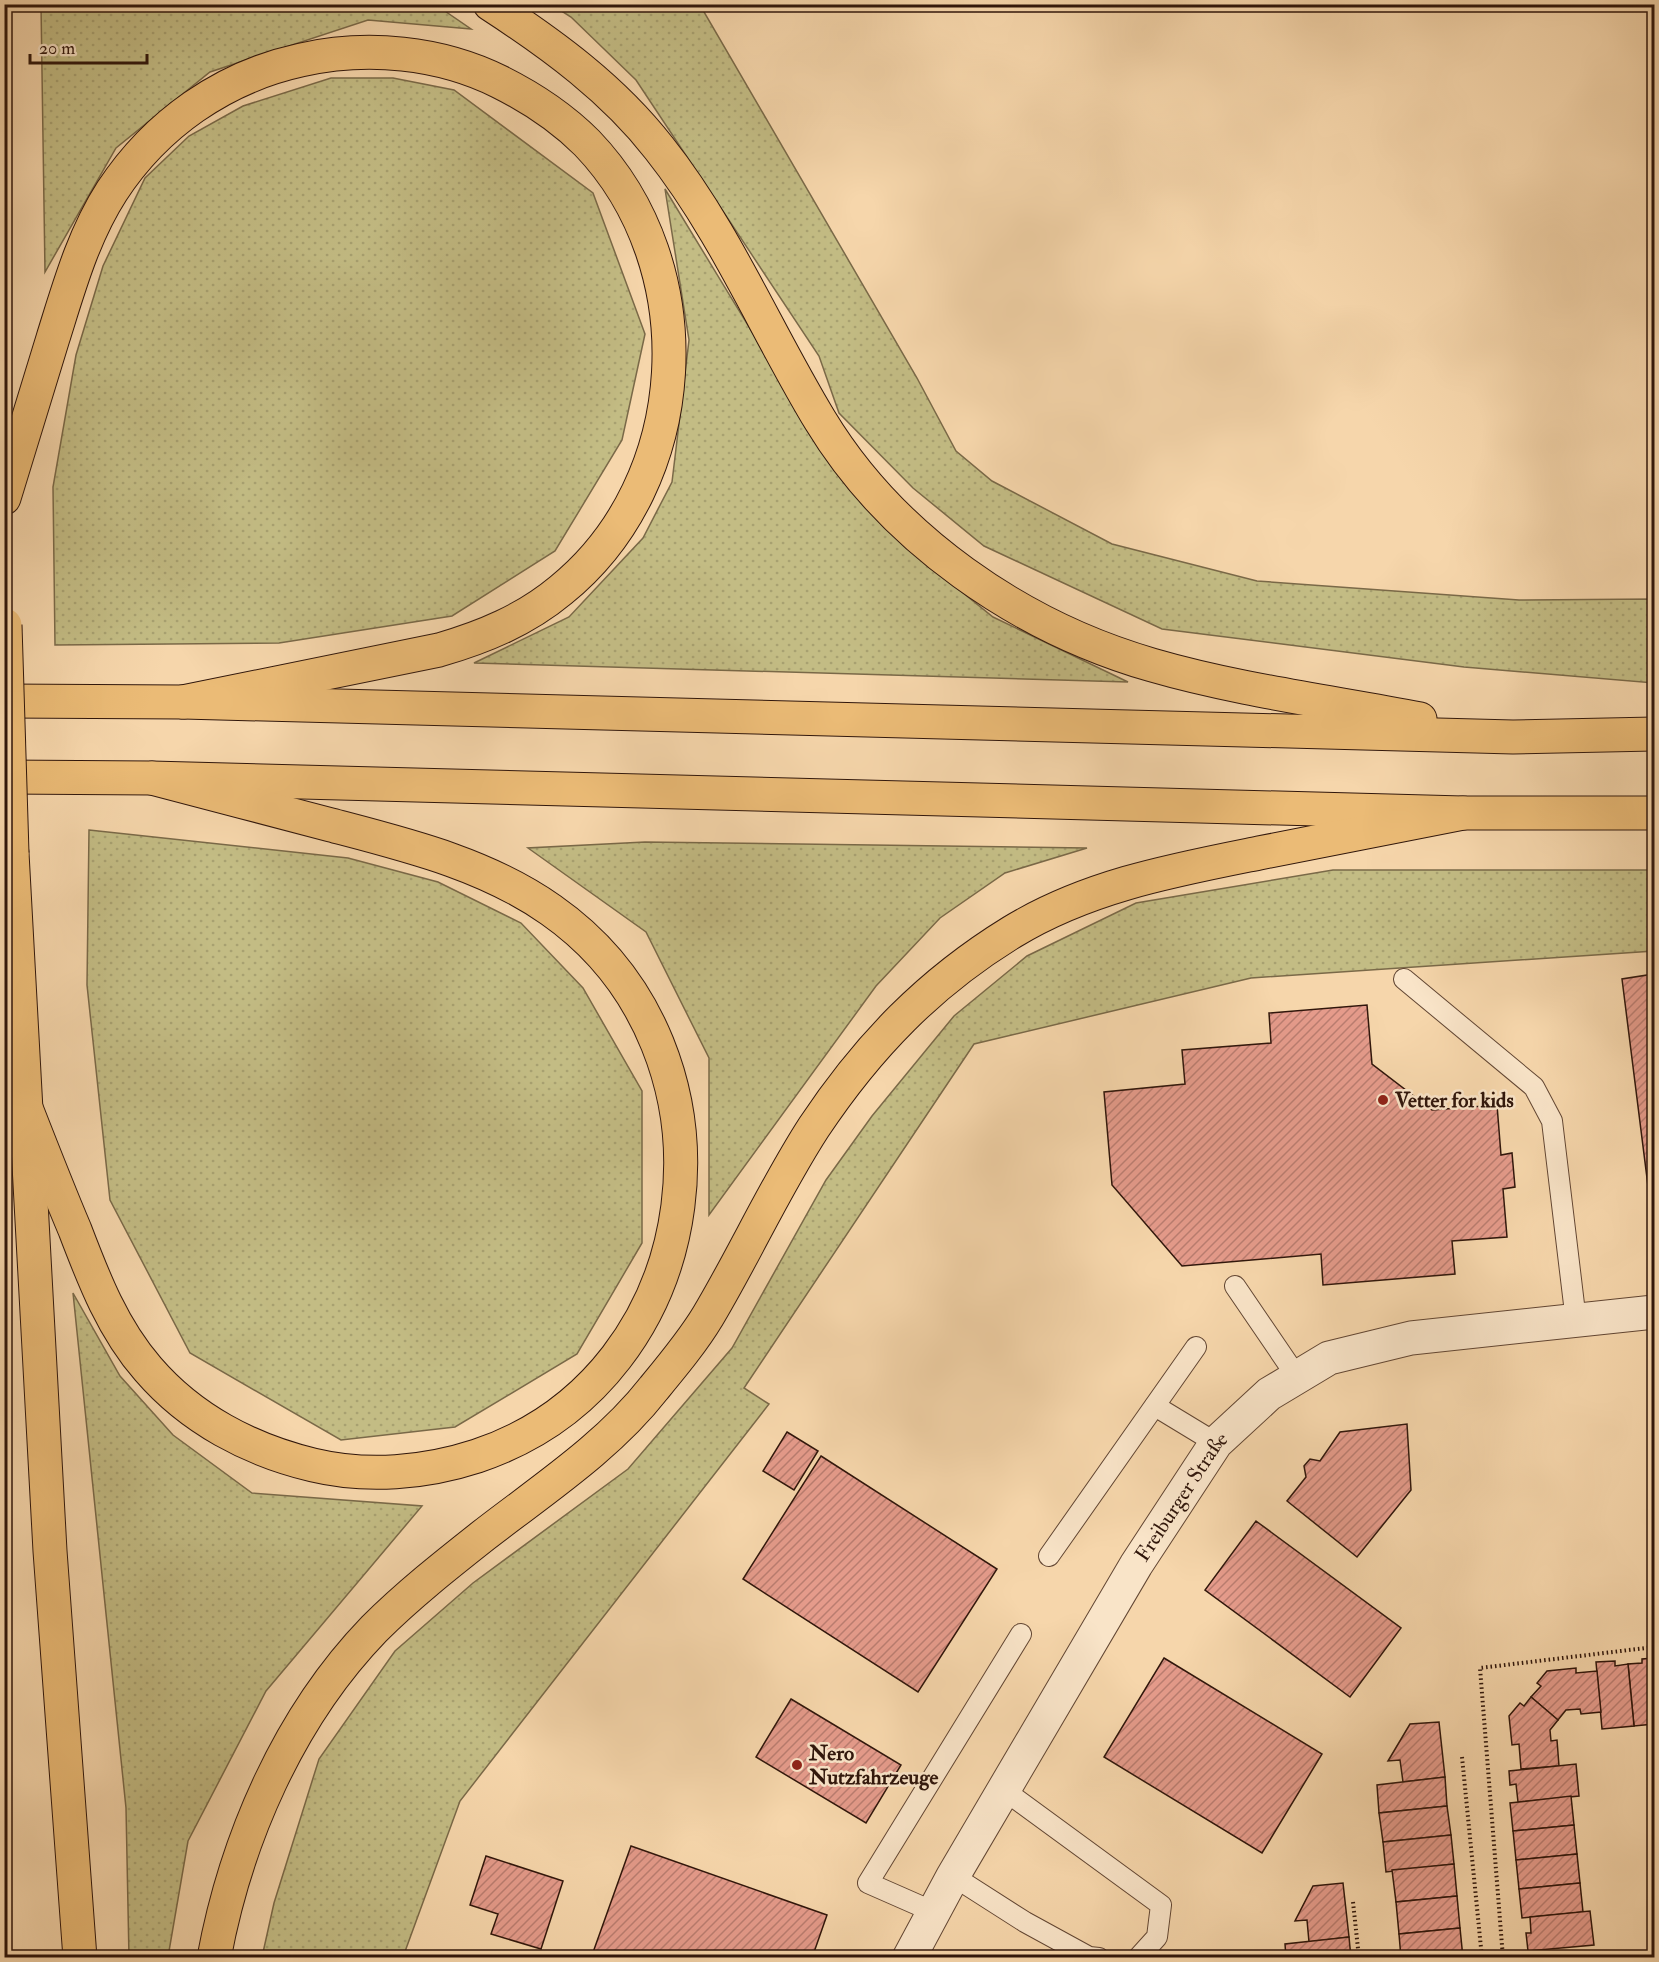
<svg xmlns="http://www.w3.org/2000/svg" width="1659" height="1962" font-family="'IM FELL Double Pica',serif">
	<defs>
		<pattern id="grass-dots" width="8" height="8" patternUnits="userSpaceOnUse" patternTransform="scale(1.5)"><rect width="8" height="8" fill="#c3bc84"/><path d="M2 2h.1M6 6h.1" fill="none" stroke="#a8a171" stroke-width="1.8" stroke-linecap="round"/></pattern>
		<pattern id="building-hatch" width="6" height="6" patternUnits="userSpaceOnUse" patternTransform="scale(1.5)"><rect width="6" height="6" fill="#e59b8b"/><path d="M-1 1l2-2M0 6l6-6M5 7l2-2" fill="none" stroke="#ba7d70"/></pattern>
	</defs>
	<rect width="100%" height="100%" fill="#f6d6ab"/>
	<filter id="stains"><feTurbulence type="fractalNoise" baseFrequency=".00333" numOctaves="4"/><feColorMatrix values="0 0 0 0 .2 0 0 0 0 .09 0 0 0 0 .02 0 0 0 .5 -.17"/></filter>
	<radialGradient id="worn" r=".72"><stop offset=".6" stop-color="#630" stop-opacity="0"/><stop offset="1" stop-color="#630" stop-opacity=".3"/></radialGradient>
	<g fill="url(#grass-dots)" stroke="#7a6948" stroke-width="1.5">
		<polygon points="41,5 436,5 471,29 368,20 210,72 116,148 45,272"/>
		<polygon points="552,5 700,5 917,378 956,451 992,481 1112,544 1257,581 1519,600 1654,599 1654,683 1464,667 1162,629 984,546 913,488 839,413 819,356 636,80 571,17"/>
		<polygon points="331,78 393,78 454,90 593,193 645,334 622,440 555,551 452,616 279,643 55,645 53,487 76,355 103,266 145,178 189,136 243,106"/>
		<polygon points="665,189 777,373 904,545 993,617 1128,682 474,663 569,617 643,538 672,482 689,340"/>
		<polygon points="89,830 348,858 438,882 521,923 583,988 642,1091 642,1243 577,1354 455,1427 341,1440 190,1353 110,1200 87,985"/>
		<polygon points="645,842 1087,848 1005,873 940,918 876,986 709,1215 709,1058 646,932 528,848"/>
		<polygon points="1333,870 1654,870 1654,951 1251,978 974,1044 744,1388 769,1404 460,1801 403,1957 262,1957 274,1903 319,1759 395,1651 473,1583 628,1469 732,1348 826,1180 872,1116 954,1016 1027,956 1136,903"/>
		<polygon points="73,1293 120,1376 173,1435 252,1493 422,1506 266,1691 188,1841 168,1957 129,1957 126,1808"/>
	</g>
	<g fill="url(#building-hatch)" stroke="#30160b" stroke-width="1.5">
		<polygon points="1654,974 1654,1193 1649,1194 1622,979"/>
		<polygon points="1367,1005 1372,1064 1432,1110 1497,1105 1501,1155 1512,1153 1515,1187 1503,1189 1507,1237 1452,1241 1455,1274 1323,1285 1321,1254 1182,1266 1112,1185 1104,1092 1185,1084 1182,1050 1271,1043 1269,1013"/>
		<polygon points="1407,1424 1411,1490 1357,1557 1287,1501 1306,1477 1304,1466 1310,1459 1320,1461 1340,1432"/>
		<polygon points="787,1432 818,1451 794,1490 763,1471"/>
		<polygon points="821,1456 997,1569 918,1692 743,1579"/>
		<polygon points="1256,1521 1401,1628 1350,1697 1205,1590"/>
		<polygon points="1164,1658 1322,1754 1262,1853 1104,1757"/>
		<polygon points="1654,1658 1654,1724 1634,1726 1628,1664 1642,1663 1642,1659"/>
		<polygon points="1615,1661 1615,1666 1628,1664 1634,1726 1602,1729 1596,1662"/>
		<polygon points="1576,1668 1576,1673 1597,1671 1601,1712 1581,1714 1580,1709 1566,1710 1558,1720 1531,1697 1541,1686 1537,1683 1547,1671"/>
		<polygon points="1531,1697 1558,1720 1550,1730 1551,1741 1557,1740 1559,1766 1521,1769 1519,1744 1512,1745 1509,1716 1520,1703 1524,1706"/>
		<polygon points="791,1699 901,1765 866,1823 756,1757"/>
		<polygon points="1439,1722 1445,1777 1403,1782 1400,1760 1388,1761 1410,1724"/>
		<polygon points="1576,1764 1579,1796 1518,1802 1516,1784 1510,1785 1509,1771"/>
		<polygon points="1445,1777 1447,1806 1379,1813 1377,1785"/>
		<polygon points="1571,1796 1574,1825 1513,1831 1510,1803"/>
		<polygon points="1447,1806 1451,1835 1383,1842 1379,1813"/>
		<polygon points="1574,1825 1577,1854 1516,1860 1513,1831"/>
		<polygon points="1451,1835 1454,1864 1386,1872 1383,1842"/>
		<polygon points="631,1846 827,1915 812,1958 591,1958"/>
		<polygon points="1577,1854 1580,1883 1519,1889 1516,1860"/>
		<polygon points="486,1856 563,1881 541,1949 491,1934 498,1914 470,1905"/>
		<polygon points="1454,1864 1457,1896 1396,1902 1392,1870"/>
		<polygon points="1343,1883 1349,1937 1309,1942 1307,1920 1295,1921 1313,1886"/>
		<polygon points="1580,1883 1583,1912 1522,1918 1519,1889"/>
		<polygon points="1457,1896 1460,1928 1399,1934 1396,1902"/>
		<polygon points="1590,1911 1594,1945 1528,1951 1526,1933 1531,1933 1530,1917"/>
		<polygon points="1460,1928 1463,1958 1401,1958 1399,1934"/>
		<polygon points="1349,1937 1351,1958 1286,1958 1285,1944"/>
	</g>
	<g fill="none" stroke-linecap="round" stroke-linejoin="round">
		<g stroke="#624633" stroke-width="22">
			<g id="service">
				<polyline points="1404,979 1534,1087 1552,1121 1576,1321"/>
				<polyline points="1235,1286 1297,1377"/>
				<polyline points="1155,1406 1216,1443"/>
				<polyline points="1049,1556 1196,1347"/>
				<polyline points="1004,1790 1161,1905 1157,1937 1138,1958"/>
				<polyline points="953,1876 1025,1922 1089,1957 1099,1958"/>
				<polyline points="934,1912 868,1883 1021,1634"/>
			</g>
		</g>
		<g stroke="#624633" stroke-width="35">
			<g id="minor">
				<path id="s1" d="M909,1958l44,-82 183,-311 80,-122 53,-49 60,-36 82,-20 243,-26"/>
			</g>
		</g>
		<g stroke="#30160b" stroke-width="35">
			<g id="motorway">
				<path d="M490,4c63,41 123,85 169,144 66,83 107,183 161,272 72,119 200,207 332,245 86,25 180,37 268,54"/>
				<path d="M4,498c17,-54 33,-107 49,-160 16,-51 30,-102 59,-147 44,-67 111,-114 189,-131 66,-15 139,-8 199,22 32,16 62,36 87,61 119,124 107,339 -26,447 -36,30 -77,47 -122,60l-256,52"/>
				<polyline points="4,701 183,702 1513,737 1654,734"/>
				<polyline points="4,777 152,778 1463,813 1654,813"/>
				<polyline points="12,853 50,1551 80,1958"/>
				<path d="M26,1108c16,41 32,82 49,122 19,50 38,99 73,139 43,50 102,81 165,96 54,13 112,8 164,-9 236,-79 275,-405 74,-546 -65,-46 -144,-65 -220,-85 -60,-16 -119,-31 -179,-47"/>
				<path d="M214,1958c22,-119 75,-241 160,-329 34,-34 72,-64 110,-94 58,-45 124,-88 170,-147 19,-23 39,-47 54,-72 37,-62 67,-129 106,-189 54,-81 115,-144 198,-195 75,-46 162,-62 247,-79 68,-13 136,-27 204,-40"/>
			</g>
		</g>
		<g stroke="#30160b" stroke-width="4" stroke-dasharray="1.5 3" stroke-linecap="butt">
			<polyline points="1462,1757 1482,1958"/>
			<polyline points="1353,1902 1359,1958"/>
			<polyline points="1503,1958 1480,1668 1654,1647"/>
		</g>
		<use href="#service" stroke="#f9e4c8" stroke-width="20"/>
		<use href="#minor" stroke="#f9e4c8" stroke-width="33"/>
		<use href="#motorway" stroke="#ebbb76" stroke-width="33"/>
		<g stroke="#30160b" stroke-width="35" stroke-linecap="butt">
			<polyline id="motorway-bridge" points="5,625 12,853"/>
		</g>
		<use href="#motorway-bridge" stroke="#ebbb76" stroke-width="33"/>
	</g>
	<g fill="#8f2418" stroke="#f9e4c8" stroke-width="2">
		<circle cx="1383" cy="1100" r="6"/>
		<circle cx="797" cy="1765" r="6"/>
	</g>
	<g text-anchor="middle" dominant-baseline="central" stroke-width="5" stroke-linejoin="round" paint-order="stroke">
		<g font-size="21" font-weight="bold" fill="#30160b" stroke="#f9e4c8" text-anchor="start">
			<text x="1395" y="1100">Vetter for kids</text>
			<text x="809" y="1753">Nero<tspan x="809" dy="24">Nutzfahrzeuge</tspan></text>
		</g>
		<g font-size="21" fill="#30160b" stroke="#f9e4c8">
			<text stroke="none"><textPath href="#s1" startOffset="536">Freiburger Straße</textPath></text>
		</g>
	</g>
	<rect width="1659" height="1962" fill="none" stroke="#f6d6ab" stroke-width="24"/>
	<rect x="6" y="6" width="1647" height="1950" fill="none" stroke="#30160b" stroke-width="3"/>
	<rect x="12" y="12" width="1635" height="1938" fill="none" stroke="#30160b" stroke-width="1.5"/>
	<path d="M30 54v9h117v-9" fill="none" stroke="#30160b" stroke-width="3"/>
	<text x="39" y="54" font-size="18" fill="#30160b" stroke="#f9e4c8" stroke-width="4.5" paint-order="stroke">20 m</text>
	<rect width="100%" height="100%" filter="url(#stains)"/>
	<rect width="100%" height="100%" fill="url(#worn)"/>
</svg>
